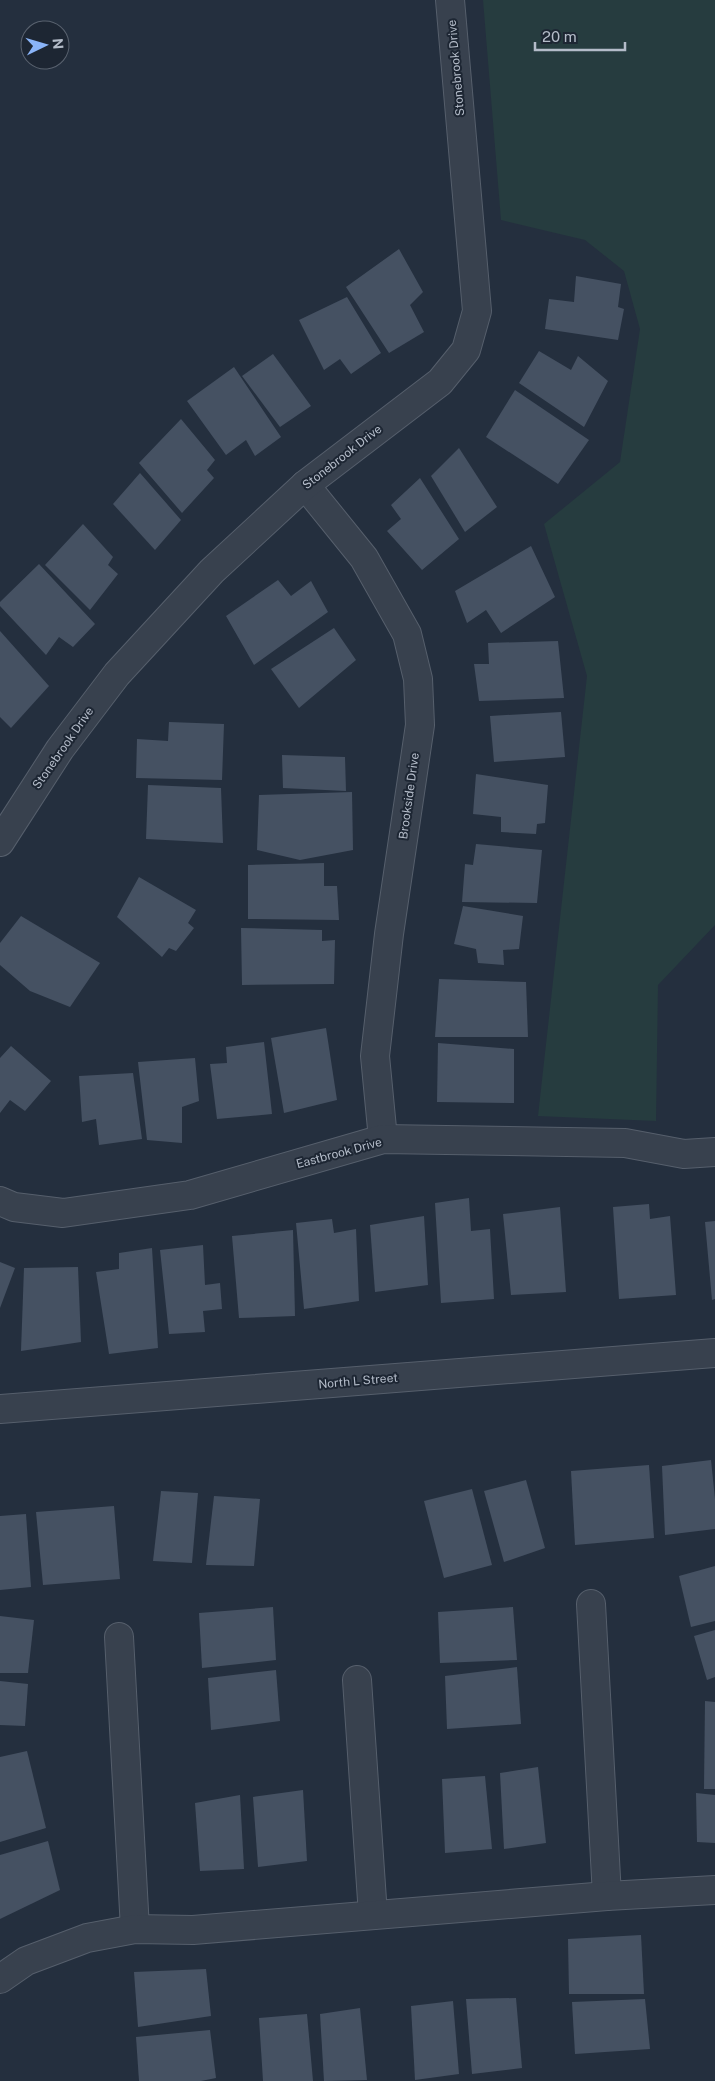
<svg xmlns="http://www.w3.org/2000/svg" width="715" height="2081" font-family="'Public Sans',sans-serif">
	<rect width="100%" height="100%" fill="#242f3e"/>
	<polygon fill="#263c3f" points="483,0 715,0 715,925 658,985 656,1121 538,1116 587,676 544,524 620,462 640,329 624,271 585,240 501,220"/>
	<g fill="#455162">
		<polygon points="399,249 423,292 410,305 424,332 389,353 346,287"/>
		<polygon points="576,276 621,284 618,307 624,309 618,340 545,329 549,299 574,302"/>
		<polygon points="347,297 381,353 351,374 340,359 324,370 299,320"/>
		<polygon points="539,351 571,370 578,356 608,381 584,427 519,383"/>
		<polygon points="273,354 311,406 280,427 242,376"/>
		<polygon points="234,367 281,437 255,456 246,440 226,455 187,401"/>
		<polygon points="515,390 589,440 558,484 486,437"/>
		<polygon points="181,419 215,460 207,470 214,478 182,513 139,463"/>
		<polygon points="459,448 497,507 465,532 431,476"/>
		<polygon points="140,473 181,520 155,550 113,504"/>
		<polygon points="420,478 459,539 422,570 387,531 401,519 391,505"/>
		<polygon points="83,524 113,557 108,565 118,574 90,610 45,565"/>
		<polygon points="531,546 555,597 501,633 486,610 467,623 455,591"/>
		<polygon points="39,564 95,624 73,647 59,637 46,655 0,606 0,602"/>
		<polygon points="278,580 291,596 311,581 328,612 254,665 226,616"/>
		<polygon points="334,628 356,660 299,708 271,669"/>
		<polygon points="0,631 49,686 11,728 0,717"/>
		<polygon points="558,641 564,698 479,701 474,664 489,664 488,643"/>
		<polygon points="561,712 565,757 494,762 490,716"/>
		<polygon points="169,722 224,724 222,780 136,778 137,739 168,741"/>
		<polygon points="282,755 345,757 346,791 283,788"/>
		<polygon points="476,774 548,785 545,823 537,824 536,834 501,832 501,817 473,814"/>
		<polygon points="148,785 221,788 223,843 146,839"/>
		<polygon points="352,792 353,850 300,860 257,850 259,795"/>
		<polygon points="476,844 542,850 537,903 462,902 465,864 473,865"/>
		<polygon points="324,863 324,886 337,886 339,920 248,919 248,865"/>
		<polygon points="139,877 196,910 188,923 194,928 176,951 169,948 162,957 117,917"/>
		<polygon points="463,906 523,916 519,949 503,950 504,965 478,963 476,949 454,944"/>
		<polygon points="21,916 100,963 70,1007 30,991 0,965 0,943"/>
		<polygon points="241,928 322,930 322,941 335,940 334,984 242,985"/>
		<polygon points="439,979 526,982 528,1037 435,1037"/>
		<polygon points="326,1028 337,1100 284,1113 271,1038"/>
		<polygon points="264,1042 272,1114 217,1119 210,1064 227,1063 226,1047"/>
		<polygon points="438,1043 514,1049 514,1103 437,1102"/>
		<polygon points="11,1046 51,1081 25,1111 10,1100 0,1113 0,1058"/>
		<polygon points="195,1058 199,1101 182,1107 182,1143 147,1140 138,1062"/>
		<polygon points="133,1073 142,1139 99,1145 96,1119 82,1122 79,1076"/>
		<polygon points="469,1198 471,1231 490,1229 494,1299 441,1303 435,1203"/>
		<polygon points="649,1204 650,1219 670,1216 676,1295 619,1299 613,1207"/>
		<polygon points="560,1207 566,1292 511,1295 503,1214"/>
		<polygon points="424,1216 428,1285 375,1292 370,1225"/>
		<polygon points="332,1219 334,1233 356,1229 359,1301 304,1309 296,1223"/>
		<polygon points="715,1221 715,1299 712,1300 705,1222"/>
		<polygon points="293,1230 295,1316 239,1318 232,1236"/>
		<polygon points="203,1245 205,1285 220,1283 222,1309 203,1311 205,1332 169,1334 160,1250"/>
		<polygon points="152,1248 158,1348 109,1354 96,1272 119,1269 119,1253"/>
		<polygon points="0,1262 15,1268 0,1308"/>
		<polygon points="78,1267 81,1342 21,1351 24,1268"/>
		<polygon points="711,1460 715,1499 715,1529 665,1535 662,1466"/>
		<polygon points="649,1465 654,1538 575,1545 571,1471"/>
		<polygon points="526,1480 545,1548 504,1562 484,1491"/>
		<polygon points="472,1489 492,1565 444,1578 424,1501"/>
		<polygon points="161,1491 198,1493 192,1563 153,1561"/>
		<polygon points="214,1496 260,1499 254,1566 206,1565"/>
		<polygon points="114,1506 120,1579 43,1585 36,1512"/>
		<polygon points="26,1514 31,1587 0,1590 0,1516"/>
		<polygon points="715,1566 715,1621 691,1627 679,1576"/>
		<polygon points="273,1607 276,1660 202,1668 199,1613"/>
		<polygon points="513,1607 517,1660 440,1663 438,1612"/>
		<polygon points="0,1616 34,1620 28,1673 0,1673"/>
		<polygon points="715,1630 715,1677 707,1680 694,1636"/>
		<polygon points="517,1667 521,1724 447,1729 445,1676"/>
		<polygon points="276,1670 280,1721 211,1730 208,1678"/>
		<polygon points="0,1681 28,1684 25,1726 0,1725"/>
		<polygon points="705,1701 715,1702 715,1789 704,1789"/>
		<polygon points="27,1751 46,1828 0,1842 0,1757"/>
		<polygon points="538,1767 546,1843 504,1849 500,1773"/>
		<polygon points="485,1776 492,1849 445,1853 442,1779"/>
		<polygon points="303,1790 307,1861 258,1867 253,1797"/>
		<polygon points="696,1793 715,1795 715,1843 697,1842"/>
		<polygon points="240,1795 244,1869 200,1871 195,1803"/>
		<polygon points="48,1841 60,1890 0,1919 0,1855"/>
		<polygon points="641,1935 644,1994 569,1994 568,1939"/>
		<polygon points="206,1969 211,2016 138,2027 134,1972"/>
		<polygon points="516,1998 522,2068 472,2074 466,1999"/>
		<polygon points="645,1999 650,2049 575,2054 572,2002"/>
		<polygon points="453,2001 459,2074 415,2080 411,2006"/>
		<polygon points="360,2008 367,2080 324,2081 320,2014"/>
		<polygon points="307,2014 313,2081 263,2081 259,2018"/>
		<polygon points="210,2030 216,2078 201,2081 139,2081 136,2037"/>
	</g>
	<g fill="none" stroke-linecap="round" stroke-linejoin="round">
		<g stroke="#565f6c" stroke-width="30">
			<g id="minor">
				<polyline points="305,485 364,558 407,634 418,679 420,725 389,934 375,1056 383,1139"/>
				<polyline points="0,842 60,749 117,674 212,571 305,485 440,382 466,350 477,311 450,0"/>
				<polyline points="0,1201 14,1207 63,1213 190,1195 383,1139 625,1143 684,1154 715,1152"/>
				<polyline points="0,1409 715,1353"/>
				<polyline points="591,1604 607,1896"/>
				<polyline points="119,1637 135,1929"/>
				<polyline points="357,1680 373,1915"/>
				<polyline points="0,1979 26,1961 87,1938 135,1929 193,1930 607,1896 715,1890"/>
			</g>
		</g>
		<use href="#minor" stroke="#38414e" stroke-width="28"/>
	</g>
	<g text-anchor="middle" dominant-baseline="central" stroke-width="4" stroke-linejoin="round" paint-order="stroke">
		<g font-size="12" fill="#b4bcc9" stroke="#1d2633">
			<text transform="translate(456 68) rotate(-95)">Stonebrook Drive</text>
			<text transform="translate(342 457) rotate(-38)">Stonebrook Drive</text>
			<text transform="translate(63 748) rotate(-55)">Stonebrook Drive</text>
			<text transform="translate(409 796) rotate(-82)">Brookside Drive</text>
			<text transform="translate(339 1153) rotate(-15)">Eastbrook Drive</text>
			<text transform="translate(358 1381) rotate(-5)">North L Street</text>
		</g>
	</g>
	<g transform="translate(45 45) rotate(85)"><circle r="24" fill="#1d2633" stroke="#59626f"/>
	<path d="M0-4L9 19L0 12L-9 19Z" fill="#8ab4f8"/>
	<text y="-8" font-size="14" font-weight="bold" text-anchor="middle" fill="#b4bcc9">N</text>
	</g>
	<path d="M535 42v8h90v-8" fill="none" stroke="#b4bcc9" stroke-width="2.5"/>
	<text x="542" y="42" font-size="15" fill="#b4bcc9" stroke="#1d2633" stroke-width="4" paint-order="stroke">20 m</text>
</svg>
